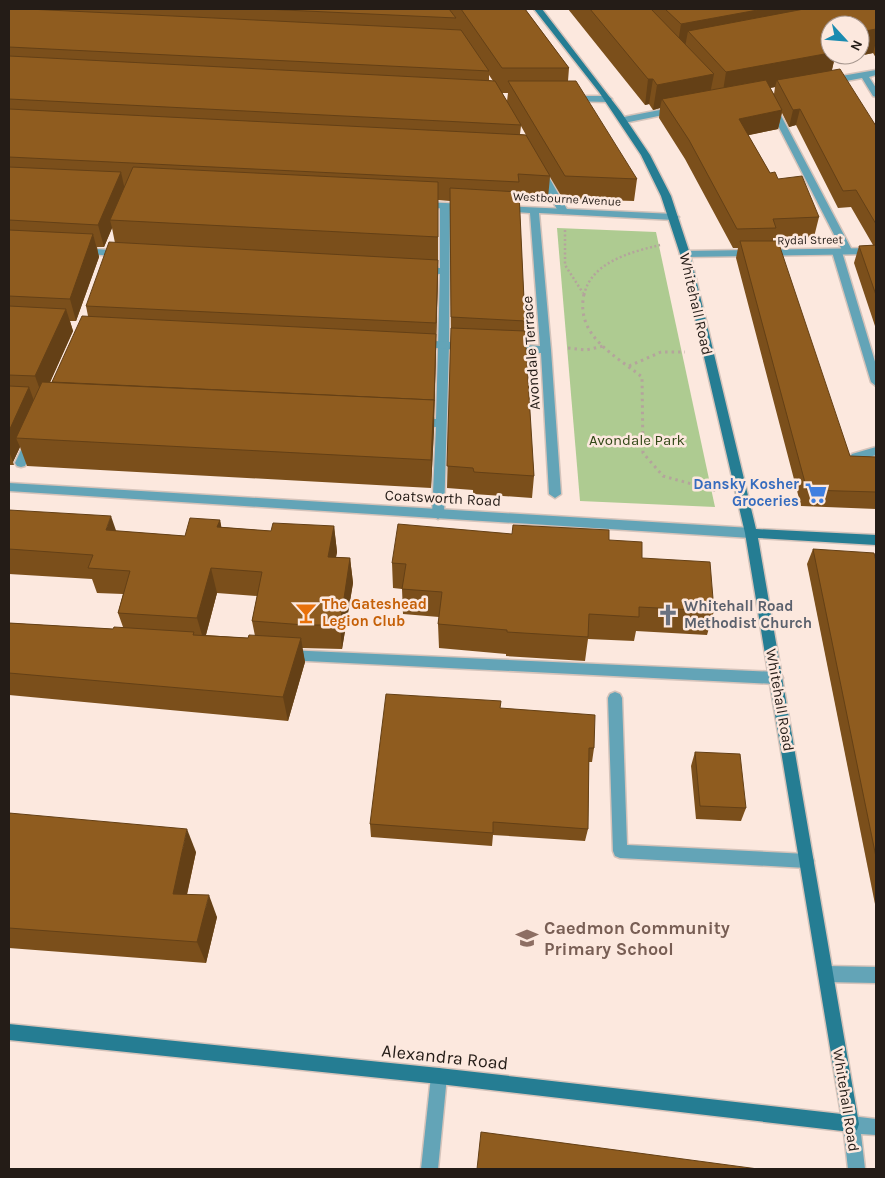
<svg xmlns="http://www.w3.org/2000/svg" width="885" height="1178" font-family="Karla,sans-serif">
	<rect width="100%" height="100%" fill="#fce8de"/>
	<polygon fill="#aecb91" points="557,228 656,232 715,507 580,501"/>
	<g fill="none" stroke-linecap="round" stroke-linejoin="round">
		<g stroke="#d5c3ba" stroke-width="3">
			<g id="lane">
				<polygon points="772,103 776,106 853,252 851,254 845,254 843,252 768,106"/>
				<polygon points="541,169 546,172 568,211 566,213 563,214 558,211 536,172"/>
				<polygon points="445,203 450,206 449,346 444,515 438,519 432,515 436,427 418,426 412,422 418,418 436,419 440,274 422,273 417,270 422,267 440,268 440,206"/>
				<polygon points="83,248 123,251 128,254 123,257 80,253 80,249"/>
				<polygon points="837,249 842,252 876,365 876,386 871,382 832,252"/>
				<polygon points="30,438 36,442 25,466 21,467 17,466 15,463 26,439"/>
				<polygon points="876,447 876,455 856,461 850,457 852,454"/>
				<polygon points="286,650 776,672 781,674 783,678 781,682 776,684 286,660 281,659 279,655 281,651"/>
				<polygon points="615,692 620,694 622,698 627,845 807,854 812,856 814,861 812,866 807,868 620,858 615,856 613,851 608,698 610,694"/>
				<polygon points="826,966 876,967 876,983 826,982 820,979 818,974 820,969"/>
			</g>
		</g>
		<g stroke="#d5c3ba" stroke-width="3">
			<g id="street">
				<polygon points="876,70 876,75 869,77 876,88 876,97 873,96 862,78 830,84 826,81 830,78"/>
				<polygon points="571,96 608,96 612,99 608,102 568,101 568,97"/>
				<polygon points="675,107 678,108 678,112 624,123 620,120 624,117"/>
				<polygon points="422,202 467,204 472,207 467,210 419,207 417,205"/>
				<polygon points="504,206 674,214 679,217 674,220 539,213 551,350 561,494 555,498 549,494 541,353 509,352 504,348 509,344 540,346 530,213 501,211 499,209"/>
				<polygon points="876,248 876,254 685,257 680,254 685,251"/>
				<polygon points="419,340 467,343 472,347 467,351 415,346 414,344 415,342"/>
				<polygon points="9,483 751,528 755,530 757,533 755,536 751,538 9,491"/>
				<polygon points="439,1068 445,1070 447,1076 438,1169 421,1169 431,1076 433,1070"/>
				<polygon points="851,1116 876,1119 876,1135 861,1134 865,1169 848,1169 843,1124 845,1118"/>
			</g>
		</g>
		<g stroke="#d5c3ba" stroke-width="3">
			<polygon id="secondary" points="534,9 542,9 621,112 650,155 671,196 690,254 756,529 876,535 876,545 758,538 859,1124 857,1130 851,1132 439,1084 9,1040 9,1024 439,1068 841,1114 745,533 680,254 661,196 641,155 599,92"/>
		</g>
		<g stroke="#b4a49c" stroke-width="2.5" stroke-dasharray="2 2.5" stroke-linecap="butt">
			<polyline points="565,230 565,265 583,293"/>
			<path d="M584,295c7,-33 47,-43 76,-50"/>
		</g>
		<g stroke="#b4a49c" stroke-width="3" stroke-dasharray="2.5 4" stroke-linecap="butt">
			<path d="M584,294c-9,42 31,61 58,83l1,76 20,23 54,15"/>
			<polyline points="568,348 586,350 604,346"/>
			<polyline points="629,366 661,352 685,352"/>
		</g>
		<use href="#lane" fill="#63a4b7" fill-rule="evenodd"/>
		<use href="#street" fill="#63a4b7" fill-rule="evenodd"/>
		<use href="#secondary" fill="#257d93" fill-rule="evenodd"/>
	</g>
	<g fill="#7b4f1b" fill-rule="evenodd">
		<path d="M9,9h516l44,59 -1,13 69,98 -3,22 -71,-2 -13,-22 -2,21 -29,-1 6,124 -1,10 10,145 -2,22 -59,-4v-4l-26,-2 4,-156 -1,-131 -12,-1v76l-4,153 -3,59 -404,-22 -7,-19 -7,15 1,3h-5zM489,75l4,6 -4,-1zM502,93h6l-1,8zM521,126l5,9 -6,-1zM112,228l3,15 -29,63 2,10 -36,66h-2l23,-51 -3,-10h6l23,-64 -2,-10h7z"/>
		<path d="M568,9h308v49l-3,-5 -39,8 -2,9 44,56v203l-22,-66 5,-17 14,-1 -22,-38 -13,1 -42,-83 -7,2 -7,-14 -4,16 -30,6 22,38 8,6 41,38 -5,20 -41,1v3l77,215 26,1v52l-75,-3 -65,-248 2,-10h-5l-48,-89 -26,-41 1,-10 -7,2 -4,-6 -4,1zM775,87l-1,7 -4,-6z"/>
		<path d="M9,510l107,21 69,5 35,-16 1,7 50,4 63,-5 3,26 -1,5 14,1 3,25 -11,66 -40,-1 3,14 -17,59 -279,-26v-72l104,6 10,-2 -5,-14 5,-19 -26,-1 -5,-14 -83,-5zM217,593l40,3 -5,25 3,15 -7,2 -42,-3z"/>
		<polygon points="512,534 609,540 642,558 714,611 707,635 636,631 634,641 588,639 585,661 506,656 506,654 439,648 438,624 439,617 403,614 402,589 393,588 392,563"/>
		<polygon points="813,549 876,561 876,909 807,564"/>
		<polygon points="500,708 594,748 592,762 589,762 588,829 585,841 493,835 492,846 371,837 370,824"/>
		<polygon points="695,752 746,808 741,821 696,819 691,766"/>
		<polygon points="9,813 196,852 187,895 217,917 206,963 9,948"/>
	</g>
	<g fill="#644016">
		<polygon points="763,9 876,9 688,31 685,47 677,49 681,24"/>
		<polygon points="876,29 876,42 873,53 834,61 830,77 777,80 775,87 722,97 726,72 830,38 830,55 860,55 860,32"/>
		<polygon points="714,74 709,99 662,99 660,108 653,110 657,85"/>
		<polygon points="648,79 653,79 649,104 645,105"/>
		<polygon points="800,109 796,125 789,127 793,110"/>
		<polygon points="782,110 778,129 735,138 739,119"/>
		<polygon points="121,172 126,195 110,220 112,228 104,247 98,225"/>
		<polygon points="93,234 99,257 76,321 70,299"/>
		<polygon points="438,260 438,276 436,339 436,323"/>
		<polygon points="66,309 73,331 43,398 35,376"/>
		<polygon points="436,334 436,350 434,417 434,401"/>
		<polygon points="29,387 37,409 16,438 20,447 13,462 14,465 9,451 9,431"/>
		<polygon points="434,400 434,429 431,488 431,460"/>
		<polygon points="111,516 120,542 106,530"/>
		<polygon points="220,520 225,545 217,527"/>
		<polygon points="334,526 337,552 331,582 328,557"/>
		<polygon points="350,558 353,583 342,649 340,625"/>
		<polygon points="211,568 217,593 204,642 197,618"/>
		<polygon points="301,638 305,662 288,721 283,697"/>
		<polygon points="187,829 196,852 182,916 173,894"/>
		<polygon points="209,895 217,917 206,963 197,942"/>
	</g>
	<g fill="#8f5c1f" stroke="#644016">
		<polygon points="9,9 28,9 461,30 489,71 9,47"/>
		<polygon points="263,9 449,9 456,18"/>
		<polygon points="461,9 525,9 569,68 502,68"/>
		<polygon points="590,9 651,9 714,74 657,85 653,79 648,79"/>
		<polygon points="665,9 763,9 681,24"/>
		<polygon points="804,9 876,9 876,29 860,32 860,25 830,25 830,38 829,39 830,41 830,53 726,72 688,31"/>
		<polygon points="9,56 495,81 521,125 9,99"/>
		<polygon points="840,69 876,126 876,224 856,190 843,191 800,109 793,110 777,80"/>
		<polygon points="766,80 782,110 739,119 770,173 775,172 778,179 802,176 819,217 773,219 776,228 737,229 689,140 662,99"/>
		<polygon points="508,81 576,81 637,179 565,176"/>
		<polygon points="9,109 526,135 550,176 518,174 519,182 9,157"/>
		<polygon points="9,167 121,172 98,225 9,220"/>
		<polygon points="133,167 438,182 438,237 110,220"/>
		<polygon points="450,188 519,192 525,321 451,317"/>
		<polygon points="9,230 93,234 70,299 9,296"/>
		<polygon points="740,241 778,241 850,456 876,457 876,492 807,490"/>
		<polygon points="109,242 438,260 436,323 86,306"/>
		<polygon points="876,245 876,295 859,246"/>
		<polygon points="9,306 66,309 35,376 9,375"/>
		<polygon points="82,316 436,334 434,401 434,400 52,382"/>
		<polygon points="451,328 525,331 534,476 474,472 473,468 447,466"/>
		<polygon points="42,382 434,400 431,460 16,438"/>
		<polygon points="9,386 29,387 9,431"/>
		<polygon points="9,510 111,516 106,530 185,536 190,518 220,520 217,527 271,531 273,523 334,526 328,557 350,558 340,625 305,625 252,621 262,572 211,568 197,618 118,613 130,571 88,568 93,555 9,549"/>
		<polygon points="398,524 512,534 513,525 609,530 609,540 642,542 642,558 710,562 714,611 639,607 639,617 589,614 588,637 507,632 507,630 438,624 442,592 402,589 406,564 392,563"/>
		<polygon points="813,549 874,553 876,561 876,857"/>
		<polygon points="9,623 113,629 114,627 194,632 193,635 248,638 249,635 301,638 283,697 9,673"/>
		<polygon points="386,694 501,701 500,708 595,715 594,748 589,748 588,829 493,822 493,833 370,824"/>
		<polygon points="695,752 740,754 746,808 700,806"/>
		<polygon points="9,813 187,829 173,894 209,895 197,942 9,928"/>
		<polygon points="481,1132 758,1169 477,1169"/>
	</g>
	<defs>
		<g id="supermarket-bare" transform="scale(1.725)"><path d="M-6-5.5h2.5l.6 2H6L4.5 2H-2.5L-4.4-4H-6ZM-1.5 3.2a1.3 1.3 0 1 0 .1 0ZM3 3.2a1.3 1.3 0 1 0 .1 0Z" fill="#3f7fe0" stroke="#fce8de" stroke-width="2.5" paint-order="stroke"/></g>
		<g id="bar-bare" transform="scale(1.725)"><path d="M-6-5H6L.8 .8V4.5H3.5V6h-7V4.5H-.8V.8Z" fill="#e8710a" stroke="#fce8de" stroke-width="2.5" paint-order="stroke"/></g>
		<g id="church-bare" transform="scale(1.725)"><path d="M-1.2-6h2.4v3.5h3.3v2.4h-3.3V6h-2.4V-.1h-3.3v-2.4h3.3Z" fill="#6b7280" stroke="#fce8de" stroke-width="2.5" paint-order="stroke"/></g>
		<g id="school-bare" transform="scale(1.725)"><path d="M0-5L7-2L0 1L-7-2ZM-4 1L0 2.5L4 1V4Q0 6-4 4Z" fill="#8d6e63" stroke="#fce8de" stroke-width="2.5" paint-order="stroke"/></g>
	</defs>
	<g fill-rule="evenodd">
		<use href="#supermarket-bare" x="816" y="493"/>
		<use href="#bar-bare" x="306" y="613"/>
		<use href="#church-bare" x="668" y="615"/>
		<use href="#school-bare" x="527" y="938"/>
	</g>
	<g text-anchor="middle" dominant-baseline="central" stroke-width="5" stroke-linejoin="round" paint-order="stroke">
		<g font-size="12" fill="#241c17" stroke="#fce8de">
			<text transform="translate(567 199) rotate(3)">Westbourne Avenue</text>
			<text transform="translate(810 240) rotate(-1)">Rydal Street</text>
		</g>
		<g font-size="15" fill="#241c17" stroke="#fce8de">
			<text transform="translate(696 304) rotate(77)">Whitehall Road</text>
			<text transform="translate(531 353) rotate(-94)">Avondale Terrace</text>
			<text transform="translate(443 498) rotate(3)">Coatsworth Road</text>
			<text transform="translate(780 700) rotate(80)">Whitehall Road</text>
			<text transform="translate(846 1100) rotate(81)">Whitehall Road</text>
		</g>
		<g font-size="15" fill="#324817" stroke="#fce8de">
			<text x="637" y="440">Avondale Park</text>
		</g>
		<g font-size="15" font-weight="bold" fill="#366cbe" stroke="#fce8de" text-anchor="end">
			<text x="799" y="484">Dansky Kosher<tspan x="799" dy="17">Groceries</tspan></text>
		</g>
		<g font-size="15" font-weight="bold" fill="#c56008" stroke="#fce8de" text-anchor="start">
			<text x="322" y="604">The Gateshead<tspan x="322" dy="17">Legion Club</tspan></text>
		</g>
		<g font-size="15" font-weight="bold" fill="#5b616d" stroke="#fce8de" text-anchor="start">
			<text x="684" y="606">Whitehall Road<tspan x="684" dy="17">Methodist Church</tspan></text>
		</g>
		<g font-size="18" font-weight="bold" fill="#785e54" stroke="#fce8de" text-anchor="start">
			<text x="544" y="928">Caedmon Community<tspan x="544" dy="21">Primary School</tspan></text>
		</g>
		<g font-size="18" fill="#241c17" stroke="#fce8de">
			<text transform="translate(445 1057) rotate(6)">Alexandra Road</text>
		</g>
	</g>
	<rect width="885" height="1178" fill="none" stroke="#241c17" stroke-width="20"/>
	<g transform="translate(845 40) rotate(116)"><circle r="24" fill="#fce8de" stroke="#a6968e"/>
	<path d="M0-4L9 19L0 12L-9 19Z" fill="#1a8bb0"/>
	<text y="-8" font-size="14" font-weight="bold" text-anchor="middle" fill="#241c17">N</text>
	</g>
</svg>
